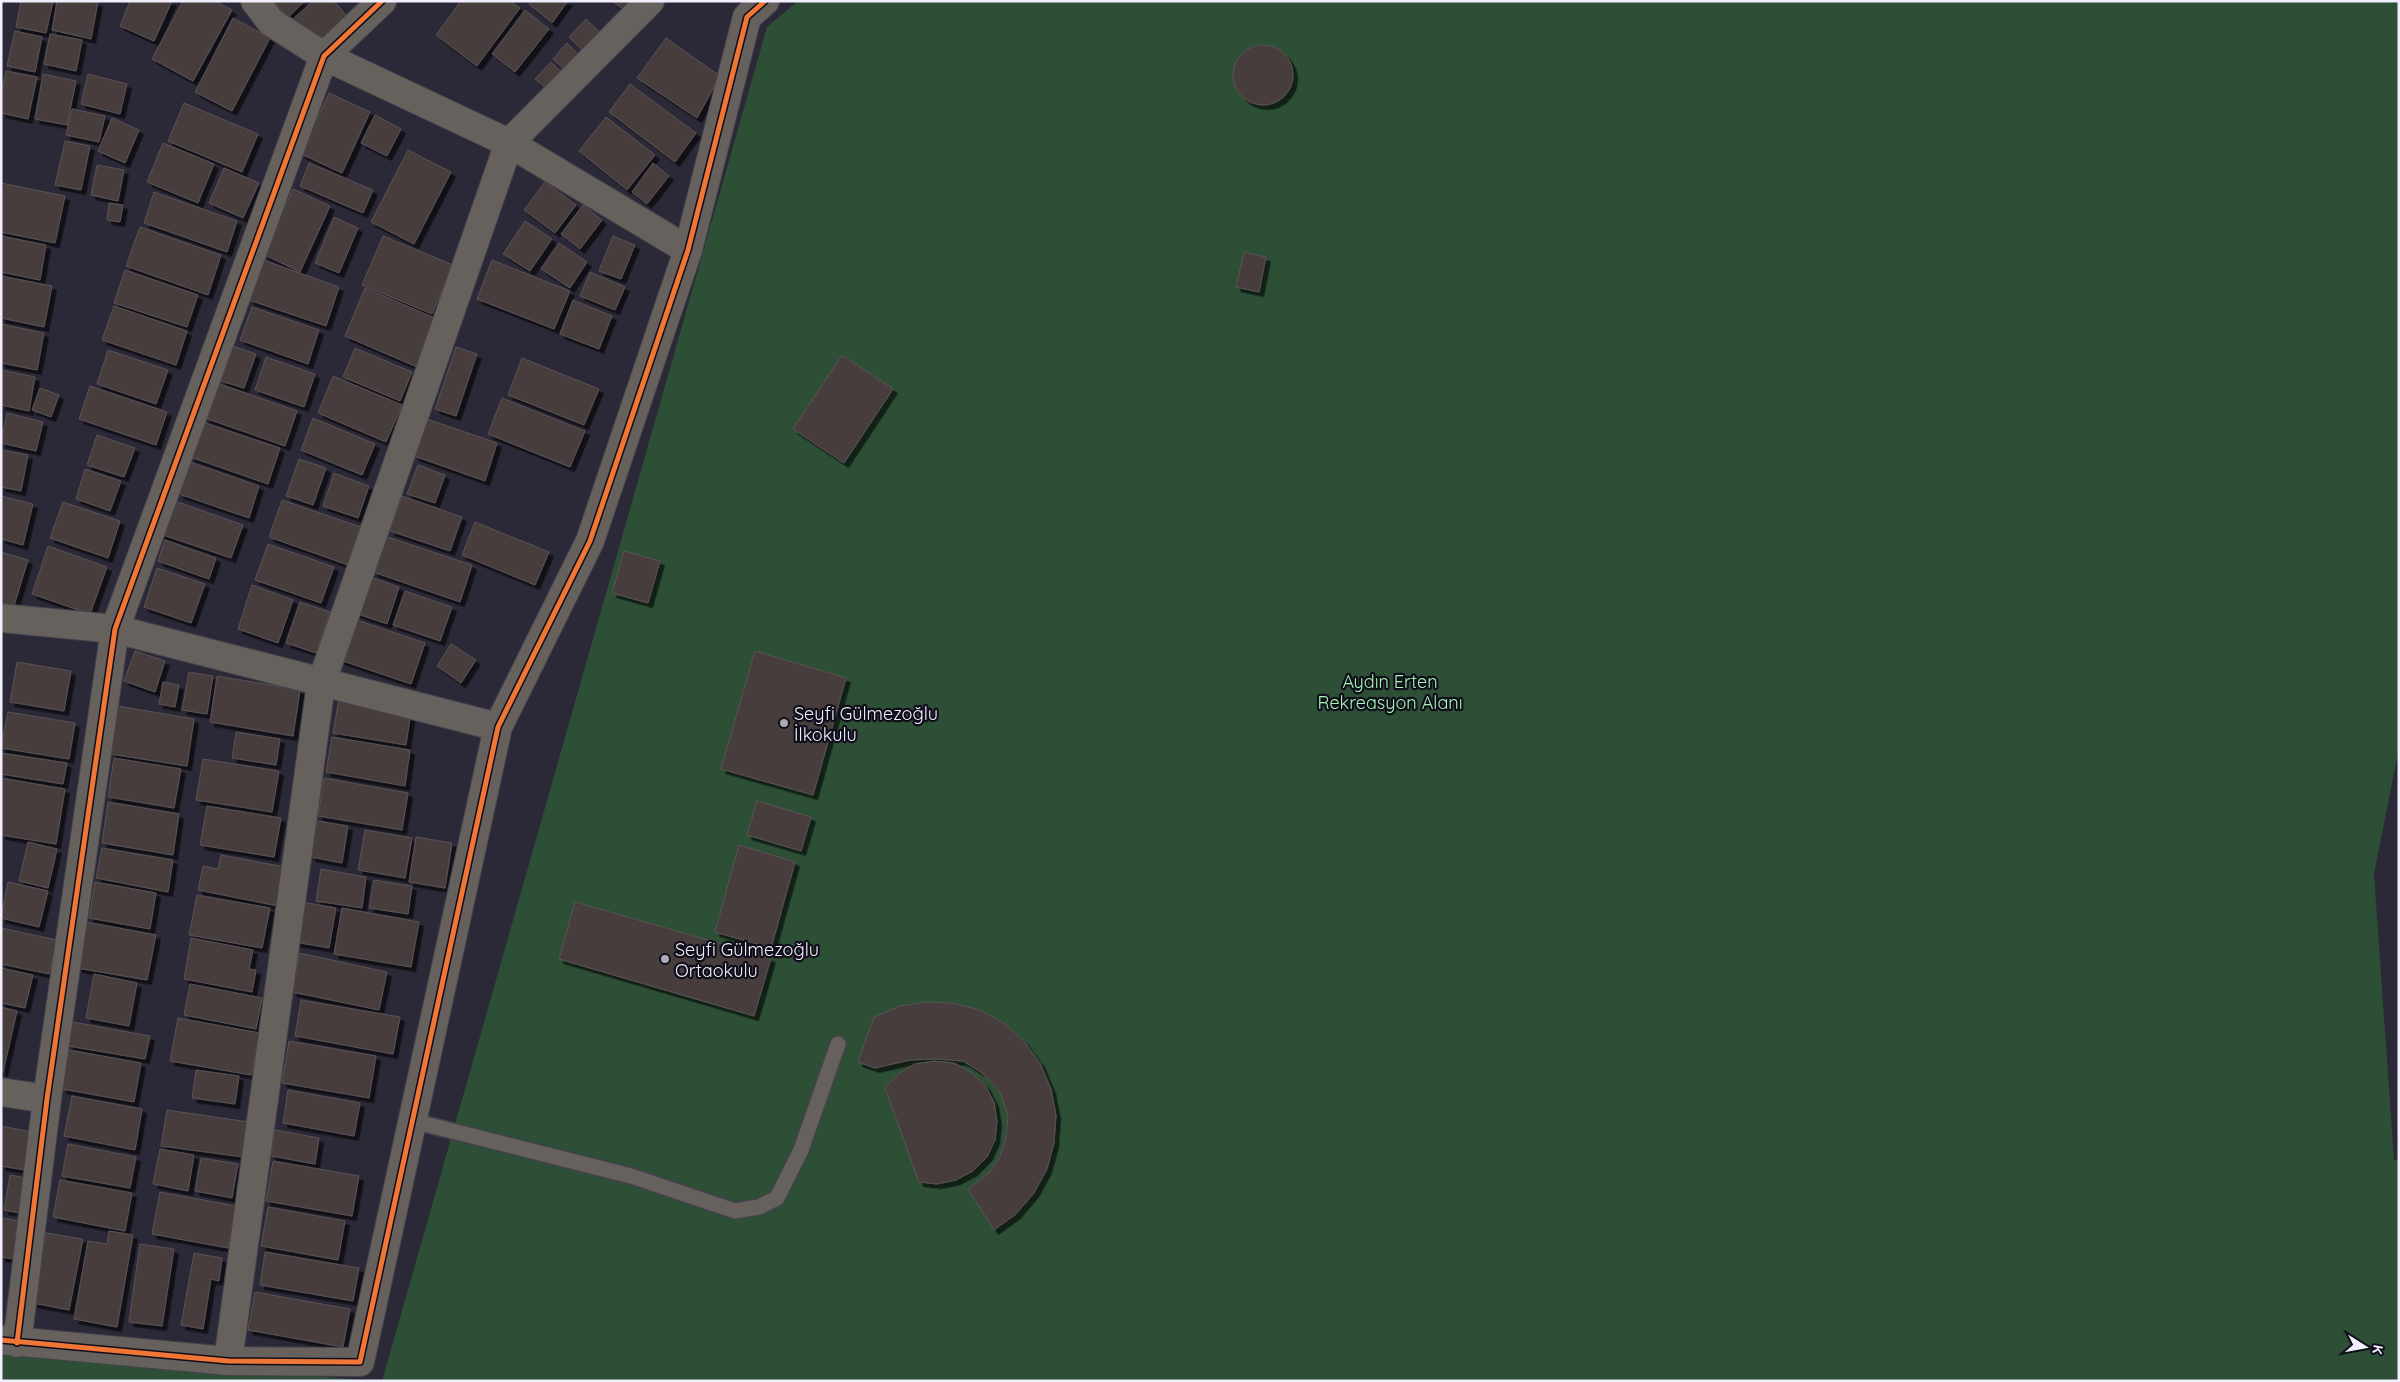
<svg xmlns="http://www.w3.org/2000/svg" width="2400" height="1382" font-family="Quicksand,sans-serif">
	<defs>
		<filter id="shadow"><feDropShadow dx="4.5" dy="4.5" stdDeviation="0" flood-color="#0009"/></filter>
	</defs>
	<rect width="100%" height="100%" fill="#2b2837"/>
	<g fill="#2c4f35">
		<polygon points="798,1 2399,1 2399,748 2374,874 2394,1160 2399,1160 2399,1381 382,1381 767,27"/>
		<polygon points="1,1345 369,1381 1,1381"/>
	</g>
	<g fill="#473c3d" stroke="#5a5356" filter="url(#shadow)">
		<polygon points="21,1 53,1 46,33 16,27"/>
		<polygon points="57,1 98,2 91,39 52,30"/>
		<polygon points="130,1 172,1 154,41 120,26"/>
		<polygon points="183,1 215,1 232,10 193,81 152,59"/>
		<polygon points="273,1 305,1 288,17"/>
		<polygon points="313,1 334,1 349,18 321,41 292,20"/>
		<polygon points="461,1 510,1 520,8 477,66 436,35"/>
		<polygon points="531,1 568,1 552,23 529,4"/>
		<polygon points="612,1 643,1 632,16"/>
		<polygon points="525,10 549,29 515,72 492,54"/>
		<polygon points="233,18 270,38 232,111 195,92"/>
		<polygon points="586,19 601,33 584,52 569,37"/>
		<polygon points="15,31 42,37 35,72 7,66"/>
		<polygon points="50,34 82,40 76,71 44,64"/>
		<polygon points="666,38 720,76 697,118 637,78"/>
		<polygon points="567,43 579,55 566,71 553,59"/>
		<circle cx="1263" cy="75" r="30"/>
		<polygon points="551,62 562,73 548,90 535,79"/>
		<polygon points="6,71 37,77 28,119 1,113 1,96"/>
		<polygon points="43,74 76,81 67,125 35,119"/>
		<polygon points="88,74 127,84 120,114 81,104"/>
		<polygon points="630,84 696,133 675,162 609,112"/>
		<polygon points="329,93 370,112 342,173 301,154"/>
		<polygon points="184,103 258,134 242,172 168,141"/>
		<polygon points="72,109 105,116 99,142 66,135"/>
		<polygon points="375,115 401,129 387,156 361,143"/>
		<polygon points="606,117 655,155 627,190 579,151"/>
		<polygon points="112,118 139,130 125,163 98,151"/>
		<polygon points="65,141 90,146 81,190 55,185"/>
		<polygon points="163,143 214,164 198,203 147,182"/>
		<polygon points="408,150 451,172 414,244 371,222"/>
		<polygon points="309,163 373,190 363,213 300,186"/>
		<polygon points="653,163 669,176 647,204 632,192"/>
		<polygon points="97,165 124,170 118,201 91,195"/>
		<polygon points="224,168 259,183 243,218 209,203"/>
		<polygon points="545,182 576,205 555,233 524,210"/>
		<polygon points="1,183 65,196 55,243 1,232"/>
		<polygon points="293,189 330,206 300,272 263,254"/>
		<polygon points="154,192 237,221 227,252 144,223"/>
		<polygon points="109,203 123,205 120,222 107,220"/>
		<polygon points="583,205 602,220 580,249 561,234"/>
		<polygon points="334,217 358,228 339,273 315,263"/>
		<polygon points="525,221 552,239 530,271 503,254"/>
		<polygon points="140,227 221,255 208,295 126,266"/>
		<polygon points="1,236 46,245 40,280 1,272"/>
		<polygon points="383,236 453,265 432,314 362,285"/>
		<polygon points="613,236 635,245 621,279 599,271"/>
		<polygon points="559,243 587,262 570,288 541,269"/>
		<polygon points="1244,252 1266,257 1259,292 1236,287"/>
		<polygon points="263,260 339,287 326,326 249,300"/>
		<polygon points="492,260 570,291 554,329 477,299"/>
		<polygon points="125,270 198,295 187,327 114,303"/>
		<polygon points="590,272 625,287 615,310 580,296"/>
		<polygon points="1,276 52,286 44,327 1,318"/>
		<polygon points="365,288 437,319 417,367 345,336"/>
		<polygon points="573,300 612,316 599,349 560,334"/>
		<polygon points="114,306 187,331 176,365 102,340"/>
		<polygon points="252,307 319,330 308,364 240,340"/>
		<polygon points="1,324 44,333 37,370 1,363"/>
		<polygon points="233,346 256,354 244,388 221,381"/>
		<polygon points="456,347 477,354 456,416 435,409"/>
		<polygon points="355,348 412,372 400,401 343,377"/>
		<polygon points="108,350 168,370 156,404 97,384"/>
		<polygon points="842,355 893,389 844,463 793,429"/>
		<polygon points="266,357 315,374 304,407 255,390"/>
		<polygon points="522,358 599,389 584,425 508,395"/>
		<polygon points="1,370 35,377 29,411 1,405"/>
		<polygon points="333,376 402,405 386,442 318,413"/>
		<polygon points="217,383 297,411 285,446 205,418"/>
		<polygon points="90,386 167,412 156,445 79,419"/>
		<polygon points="40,388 59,395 51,417 32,410"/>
		<polygon points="502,398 585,431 570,467 488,434"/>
		<polygon points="7,413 43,422 36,451 1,443"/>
		<polygon points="313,418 375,444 362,475 301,450"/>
		<polygon points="427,419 497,443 485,481 414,456"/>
		<polygon points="202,422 280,448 268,484 190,457"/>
		<polygon points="97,435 135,448 124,477 87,465"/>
		<polygon points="1,450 28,455 21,491 1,487"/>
		<polygon points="299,459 326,468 313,505 286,496"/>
		<polygon points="190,462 259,486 249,518 179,494"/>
		<polygon points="418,465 445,475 435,503 407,494"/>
		<polygon points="85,469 121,481 110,511 76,499"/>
		<polygon points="334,473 369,486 358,518 323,506"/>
		<polygon points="1,496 33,504 23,545 1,539"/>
		<polygon points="402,496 462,517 450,551 390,531"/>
		<polygon points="172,500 243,525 231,558 160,534"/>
		<polygon points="282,500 361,527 348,565 269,537"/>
		<polygon points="63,502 120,521 108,558 50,538"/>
		<polygon points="475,522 549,552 535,585 462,555"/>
		<polygon points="385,536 472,565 460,602 373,572"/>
		<polygon points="165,540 216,558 209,579 158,561"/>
		<polygon points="268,544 334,567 321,603 255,580"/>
		<polygon points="48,546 107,567 90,614 32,594"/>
		<polygon points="624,551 660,561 648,603 612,593"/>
		<polygon points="1,552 28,560 13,609 1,605"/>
		<polygon points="157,568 205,584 191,623 144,607"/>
		<polygon points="368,576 399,587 387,624 355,613"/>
		<polygon points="252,585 293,600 278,643 238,629"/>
		<polygon points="405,591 452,607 440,641 393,625"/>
		<polygon points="300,602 330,612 316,653 286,643"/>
		<polygon points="354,619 425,643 411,684 340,660"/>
		<polygon points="451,644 476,660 461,683 437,666"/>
		<polygon points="135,651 165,661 155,692 124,681"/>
		<polygon points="755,651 846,678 813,795 721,769"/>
		<polygon points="17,662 71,671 64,711 10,702"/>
		<polygon points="189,672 213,676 207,714 182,710"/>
		<polygon points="217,676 300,690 293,736 210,722"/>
		<polygon points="163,682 179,685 175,707 159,704"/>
		<polygon points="339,699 411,711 406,745 333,733"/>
		<polygon points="118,706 194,719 187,766 110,754"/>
		<polygon points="8,712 75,723 69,759 1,748"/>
		<polygon points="236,732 280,739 276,765 232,758"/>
		<polygon points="332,737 410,750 405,786 326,772"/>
		<polygon points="1,753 67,763 63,784 1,774"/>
		<polygon points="114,758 181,769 174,808 108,797"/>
		<polygon points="203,759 279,771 272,812 196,800"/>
		<polygon points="1,778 65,789 56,844 1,835"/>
		<polygon points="324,778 408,793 402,830 318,816"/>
		<polygon points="757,801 811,817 801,851 747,835"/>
		<polygon points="108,802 179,814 173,855 102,843"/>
		<polygon points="207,806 281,818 274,857 200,845"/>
		<polygon points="317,821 348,826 342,863 311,857"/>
		<polygon points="365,830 412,838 405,878 358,870"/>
		<polygon points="416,837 452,843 445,888 409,882"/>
		<polygon points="28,842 57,849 48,888 19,881"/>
		<polygon points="739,845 795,862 771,948 715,932"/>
		<polygon points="102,848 173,860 168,892 96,878"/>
		<polygon points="221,855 285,867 278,906 198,890 203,866 218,869"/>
		<polygon points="321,869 366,877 362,908 316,901"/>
		<polygon points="374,880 412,886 408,914 369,908"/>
		<polygon points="8,882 48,891 39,927 1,918"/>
		<polygon points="95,882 156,893 150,929 89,918"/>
		<polygon points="197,895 270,908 262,948 189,935"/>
		<polygon points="302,902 336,908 329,948 295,942"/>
		<polygon points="575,902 771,958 754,1016 559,959"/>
		<polygon points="342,908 419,922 411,967 334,954"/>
		<polygon points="86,922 156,935 147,980 77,968"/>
		<polygon points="1,928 57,940 49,974 1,964"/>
		<polygon points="191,938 253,950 249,969 256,970 252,992 184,979"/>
		<polygon points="300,953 387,972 379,1010 292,992"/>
		<polygon points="1,968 33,975 25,1008 1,1003"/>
		<polygon points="94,974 137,983 129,1026 86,1018"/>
		<polygon points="190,984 262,998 256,1029 184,1015"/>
		<polygon points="301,1000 400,1017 393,1054 295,1036"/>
		<polygon points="926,1002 953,1003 980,1010 1004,1023 1024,1041 1040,1063 1051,1089 1056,1115 1054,1143 1047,1169 1034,1193 1016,1214 994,1230 968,1189 989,1173 1000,1157 1006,1136 1008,1116 1000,1092 982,1073 963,1061 936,1059 910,1060 875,1068 858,1062 874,1017 900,1006"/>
		<polygon points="1,1007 17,1011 3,1072 1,1072"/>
		<polygon points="178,1018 260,1033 251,1075 170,1061"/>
		<polygon points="73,1022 150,1036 145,1059 68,1046"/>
		<polygon points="289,1041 376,1056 369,1098 282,1083"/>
		<polygon points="69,1050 141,1063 134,1102 62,1089"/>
		<polygon points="934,1061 954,1063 971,1072 985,1085 994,1102 997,1121 995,1140 987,1157 973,1171 956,1180 937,1184 919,1182 885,1088 898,1074 915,1064"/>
		<polygon points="196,1070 239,1076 235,1104 192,1098"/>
		<polygon points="288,1090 360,1103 354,1136 283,1123"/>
		<polygon points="72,1096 142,1109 135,1150 64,1136"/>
		<polygon points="167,1110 249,1122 243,1157 161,1146"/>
		<polygon points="1,1126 37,1133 31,1171 1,1166"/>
		<polygon points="275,1130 319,1138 315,1164 271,1156"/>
		<polygon points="68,1144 136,1157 130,1188 62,1176"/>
		<polygon points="160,1149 194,1155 188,1191 153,1184"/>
		<polygon points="201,1158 238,1164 232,1198 195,1191"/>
		<polygon points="273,1161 359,1176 352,1216 266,1201"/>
		<polygon points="10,1175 31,1179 25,1214 4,1210"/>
		<polygon points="60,1180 132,1193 125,1231 53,1217"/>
		<polygon points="160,1192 236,1206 228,1248 152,1234"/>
		<polygon points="268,1207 345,1221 338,1260 261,1246"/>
		<polygon points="1,1218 27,1222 21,1260 1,1257"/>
		<polygon points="109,1231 133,1235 117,1327 74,1319 88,1241 107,1244"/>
		<polygon points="46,1233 83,1239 69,1310 33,1303"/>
		<polygon points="140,1244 174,1249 162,1326 129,1322"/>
		<polygon points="265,1252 359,1268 353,1301 260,1285"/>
		<polygon points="194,1253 222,1258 219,1281 211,1279 203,1329 181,1325"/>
		<polygon points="255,1292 350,1309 343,1347 248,1330"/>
	</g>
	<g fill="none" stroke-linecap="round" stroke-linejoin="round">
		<g stroke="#44424d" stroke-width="18">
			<polyline id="lane" points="413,1121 631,1176 735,1211 759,1207 777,1198 801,1150 838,1044"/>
		</g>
		<g stroke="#44424d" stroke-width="30">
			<g id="street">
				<polyline points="255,1 271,22 324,56 509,143 688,250"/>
				<polyline points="1,618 115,629 498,727"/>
				<polyline points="1,1092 47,1099"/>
				<polyline points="1,1340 228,1361 360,1362 498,727 590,541 688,250 747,17 765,1"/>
				<polyline points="17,1343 47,1099 115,629 324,56 382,1"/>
				<polyline points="228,1361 321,684 509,143 650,1"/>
			</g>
		</g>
		<use href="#lane" stroke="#66615c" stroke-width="15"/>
		<use href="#street" stroke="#66615c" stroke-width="28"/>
		<g stroke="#100e1a" stroke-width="8">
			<g id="cycleway">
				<polyline points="1,1340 228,1361 360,1362 498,727 590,541 688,250 747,17 765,1"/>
				<polyline points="17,1343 47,1099 115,629 324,56 382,1"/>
			</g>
		</g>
		<use href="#cycleway" stroke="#f07635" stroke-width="5"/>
	</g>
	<g fill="#aca9b8" stroke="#100e1a" stroke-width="2">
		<circle cx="784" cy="723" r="5"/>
		<circle cx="665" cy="959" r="5"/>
	</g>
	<g text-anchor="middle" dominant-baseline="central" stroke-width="4.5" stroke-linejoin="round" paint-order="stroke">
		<g font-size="18" fill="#a6f4b5" stroke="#100e1a">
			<text x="1390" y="681">Aydın Erten<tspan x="1390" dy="21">Rekreasyon Alanı</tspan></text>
		</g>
		<g font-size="18" fill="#f1effe" stroke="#100e1a" text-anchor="start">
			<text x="794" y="713">Seyfi Gülmezoğlu<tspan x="794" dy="21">İlkokulu</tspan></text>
			<text x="675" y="949">Seyfi Gülmezoğlu<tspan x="675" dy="21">Ortaokulu</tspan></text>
		</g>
	</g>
	<rect width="2400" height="1382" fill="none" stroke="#f1effe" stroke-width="5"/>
	<g transform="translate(2365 1347) rotate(101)" stroke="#100e1a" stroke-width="4" paint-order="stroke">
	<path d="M0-4L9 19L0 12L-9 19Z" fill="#f1effe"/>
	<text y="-8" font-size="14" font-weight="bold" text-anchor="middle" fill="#f1effe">K</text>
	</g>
</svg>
